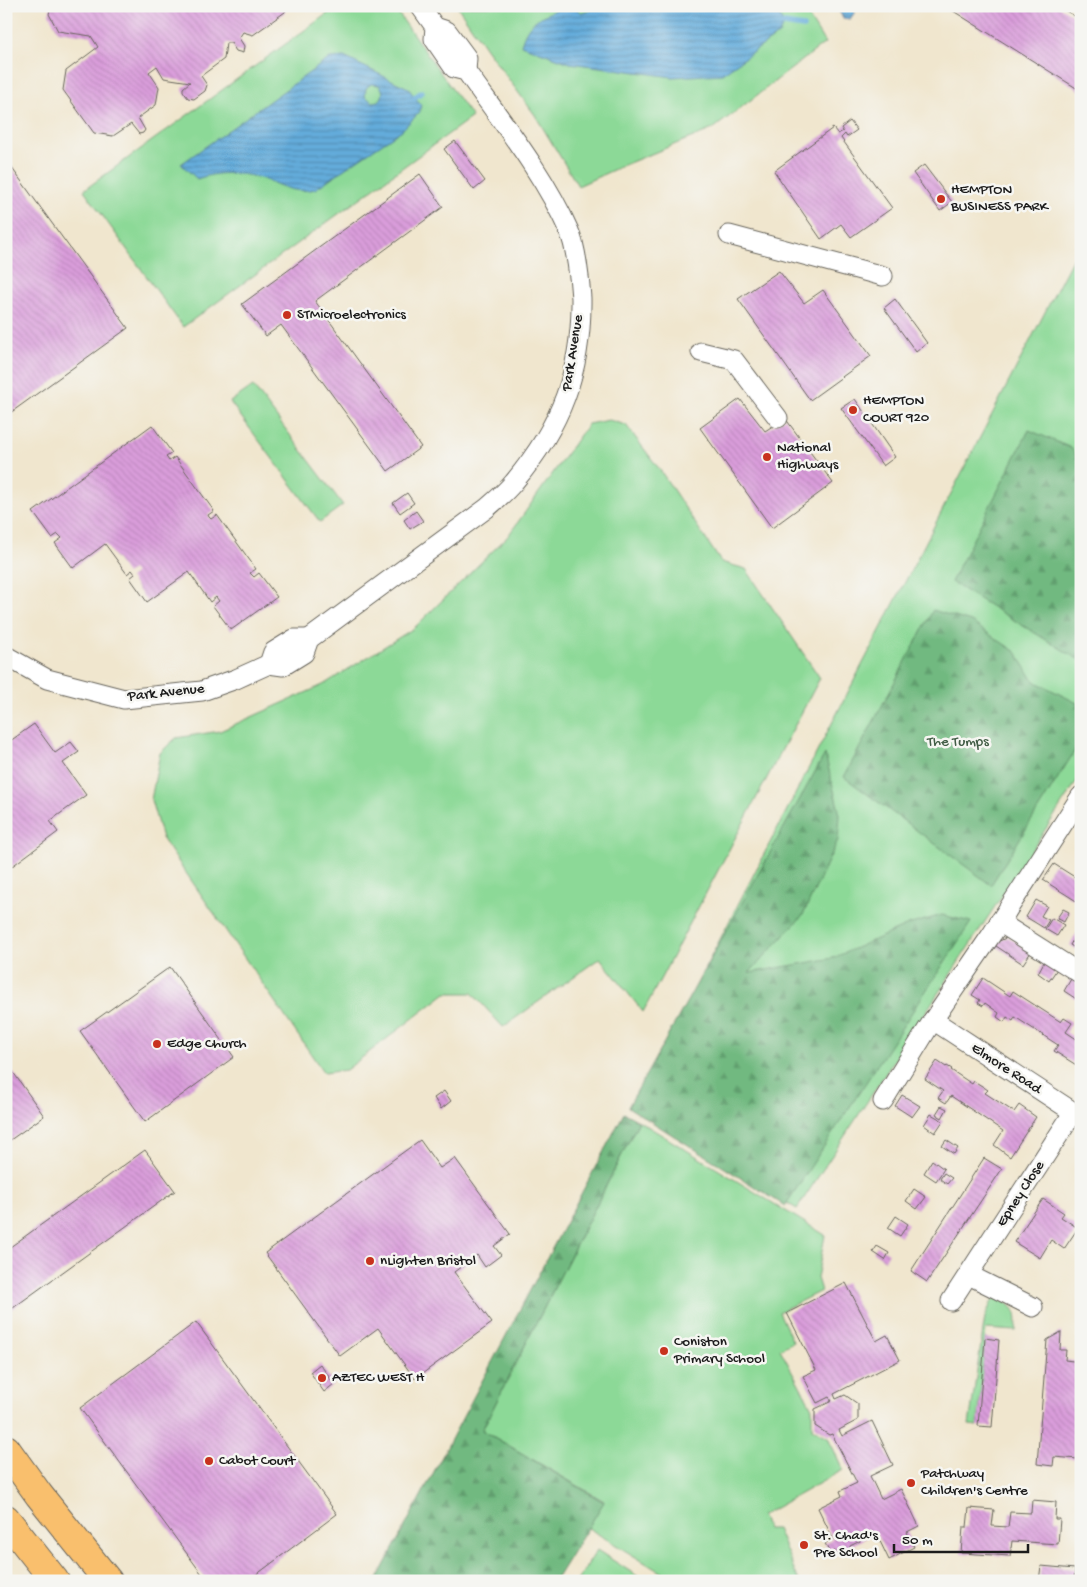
<svg xmlns="http://www.w3.org/2000/svg" width="1087" height="1587" font-family="'Gochi Hand',sans-serif">
	<defs>
		<pattern id="forest-firs" width="22" height="20" patternUnits="userSpaceOnUse" patternTransform="scale(1.25)"><rect width="22" height="20" fill="#71b980"/><path d="M5 1l3.5 6h-7zM16 11l3.5 6h-7z" fill="#619e6e"/></pattern>
		<pattern id="water-rules" width="6" height="5" patternUnits="userSpaceOnUse" patternTransform="scale(1.25)"><rect width="6" height="5" fill="#63acdb"/><path d="M0 2.5h6" fill="none" stroke="#518bb1"/></pattern>
		<pattern id="building-back-hatch" width="6" height="6" patternUnits="userSpaceOnUse" patternTransform="scale(1.25)"><rect width="6" height="6" fill="#da9ddb"/><path d="M-1 5l2 2M0 0l6 6M5-1l2 2" fill="none" stroke="#ba87bb"/></pattern>
	</defs>
	<rect width="100%" height="100%" fill="#f6f6f2"/>
	<filter id="ink" filterUnits="userSpaceOnUse"><feTurbulence type="fractalNoise" baseFrequency=".02" numOctaves="2"/><feDisplacementMap in="SourceGraphic" scale="10" xChannelSelector="R" yChannelSelector="G"/><feConvolveMatrix kernelMatrix="1 2 1 2 8 2 1 2 1" color-interpolation-filters="sRGB"/></filter>
	<filter id="wash" filterUnits="userSpaceOnUse"><feTurbulence type="fractalNoise" baseFrequency=".0096" numOctaves="4" result="noise"/><feDisplacementMap in="SourceGraphic" scale="20" xChannelSelector="R" yChannelSelector="G"/><feGaussianBlur stdDeviation="1.12" result="paint"/><feColorMatrix in="noise" values="0 0 0 0 0 0 0 0 0 0 0 0 0 0 0 0 0 1.4 0 .05"/><feComposite in="paint" operator="in"/></filter>
	<g filter="url(#wash)">
		<rect width="100%" height="100%" fill="#f0e6ce"/>
		<g fill="#8cd997" stroke="#547a5a">
			<polygon points="338,6 393,6 472,117 183,327 84,190"/>
			<polygon points="457,6 802,6 825,43 713,129 624,165 578,186 535,115 487,50"/>
			<polygon points="1081,254 1081,775 797,1209 632,1109 1073,258"/>
			<polygon points="253,386 343,505 320,522 230,402"/>
			<polygon points="609,420 626,425 660,470 721,562 746,569 820,678 643,1012 600,958 503,1027 472,993 446,993 346,1070 324,1073 162,838 151,800 160,753 176,738 220,731 323,685 414,628 508,536 588,424"/>
			<polygon points="639,1121 825,1235 817,1278 821,1291 779,1312 793,1342 780,1349 812,1408 812,1428 828,1437 843,1470 761,1516 768,1529 777,1529 799,1581 675,1581 588,1528 604,1501 482,1430"/>
			<path d="M996,1297c18,9 23,13 20,34l-30,-2 -8,97 -9,-1 16,-108 6,-14z"/>
			<polygon points="597,1550 645,1581 577,1581"/>
		</g>
		<g fill="url(#forest-firs)" stroke="#466a4e">
			<polygon points="1029,430 1071,448 1081,463 1081,661 951,582"/>
			<polygon points="933,610 971,622 1016,652 1034,681 1081,705 1081,741 991,885 844,777"/>
			<polygon points="825,754 840,815 838,840 803,915 749,973 833,958 908,925 942,915 971,922 785,1206 628,1107"/>
			<polygon points="624,1113 639,1121 482,1430 604,1502 555,1581 376,1581"/>
		</g>
		<g fill="url(#water-rules)" stroke="#40647c" fill-rule="evenodd">
			<path d="M564,6l11,1 7,6 7,-2 6,-5h179l10,18 -5,10 -57,40 -49,3 -103,-14 -49,-18c7,-26 20,-28 43,-39z"/>
			<polygon points="836,6 853,6 855,12 850,19 843,18"/>
			<path d="M344,57l64,31 13,17 -2,8 -17,17 -87,59c-22,5 -32,-3 -52,-10 -21,-7 -45,-8 -66,0l-16,-15 149,-106zM371,84l8,1c5,5 5,11 0,16l-7,1 -7,-6 1,-8z"/>
		</g>
		<g fill="none" stroke-linecap="round" stroke-linejoin="round">
			<g stroke="#63acdb" stroke-width="5.5">
				<polyline points="784,24 803,27"/>
				<polyline points="415,97 422,92"/>
			</g>
		</g>
		<g id="blocks">
			<g fill="url(#building-back-hatch)">
				<polygon points="51,6 286,6 285,12 253,35 243,32 239,38 244,46 243,53 236,51 231,43 226,43 224,59 201,76 207,85 205,91 194,99 188,98 183,91 183,88 190,82 164,78 157,66 149,72 159,87 156,105 138,118 145,130 143,133 139,134 131,124 113,136 94,133 63,90 66,71 98,47 91,36 58,31 49,14"/>
				<polygon points="951,6 1058,6 1081,20 1081,91 950,9"/>
				<polygon points="850,121 857,130 847,137 845,134 841,138 892,208 851,237 841,224 821,239 774,171 833,128 838,134 843,131 841,128"/>
				<polygon points="455,141 485,181 474,190 444,149"/>
				<polygon points="6,160 128,328 6,416"/>
				<polygon points="924,165 952,202 940,211 913,173"/>
				<polygon points="420,174 443,207 315,301 421,447 388,471 281,325 266,336 242,304"/>
				<polygon points="779,271 804,303 823,290 871,356 810,400 738,299"/>
				<polygon points="895,299 927,343 916,352 884,308"/>
				<polygon points="740,399 765,431 785,418 833,483 772,528 700,428"/>
				<polygon points="855,399 895,457 883,466 841,408"/>
				<polygon points="152,425 172,453 166,457 167,458 169,461 175,457 214,511 208,515 209,517 211,519 217,515 256,569 250,573 254,577 259,573 277,597 231,630 213,606 219,601 216,597 210,602 189,572 147,602 130,578 135,574 132,570 127,574 105,544 73,568 55,543 62,538 58,534 52,538 33,512"/>
				<polygon points="407,493 414,503 400,513 393,503"/>
				<polygon points="416,511 423,521 410,529 404,520"/>
				<polygon points="34,724 55,753 71,742 79,752 63,763 86,795 50,821 58,832 11,867 6,861 6,744"/>
				<polygon points="1054,864 1081,881 1081,904 1043,880"/>
				<polygon points="1036,900 1047,906 1041,916 1049,920 1044,928 1026,917"/>
				<polygon points="1063,909 1069,912 1064,922 1057,918"/>
				<polygon points="1052,918 1064,925 1057,936 1045,929"/>
				<polygon points="1077,933 1081,936 1081,952 1070,945"/>
				<polygon points="1008,937 1031,952 1023,964 993,944"/>
				<polygon points="1044,962 1057,969 1049,981 1038,973"/>
				<polygon points="170,967 234,1057 145,1122 80,1031"/>
				<polygon points="983,978 1010,996 1013,991 1061,1022 1064,1018 1072,1023 1066,1032 1081,1042 1081,1068 1054,1051 1058,1045 1015,1017 1013,1021 1007,1017 1004,1022 997,1017 999,1013 985,1003 983,1006 978,1003 980,1000 972,995"/>
				<polygon points="1071,979 1081,985 1081,1002 1064,991"/>
				<polygon points="937,1061 946,1067 947,1066 952,1069 951,1070 972,1084 974,1081 982,1086 988,1090 985,1093 1014,1112 1019,1105 1036,1117 1010,1157 994,1145 1003,1131 951,1096 946,1103 938,1098 943,1091 925,1079"/>
				<polygon points="6,1062 44,1116 6,1143"/>
				<polygon points="444,1091 451,1101 441,1109 434,1098"/>
				<polygon points="902,1095 920,1106 912,1117 895,1106"/>
				<polygon points="941,1106 947,1109 942,1118 936,1114"/>
				<polygon points="931,1114 943,1121 935,1133 924,1125"/>
				<polygon points="420,1140 440,1168 455,1158 510,1234 494,1246 501,1255 485,1267 477,1255 454,1272 492,1323 415,1379 378,1328 340,1356 265,1253"/>
				<polygon points="946,1140 958,1148 954,1154 942,1146"/>
				<polygon points="145,1150 175,1191 6,1313 6,1250"/>
				<polygon points="984,1158 1002,1169 927,1282 911,1271"/>
				<polygon points="932,1160 944,1169 936,1181 924,1173"/>
				<polygon points="944,1173 952,1178 947,1184 940,1179"/>
				<polygon points="914,1189 926,1197 917,1209 906,1201"/>
				<polygon points="1043,1199 1064,1213 1061,1217 1078,1228 1064,1249 1051,1240 1040,1258 1014,1242"/>
				<polygon points="896,1216 908,1224 900,1236 888,1228"/>
				<polygon points="877,1246 889,1253 885,1260 873,1252"/>
				<polygon points="846,1283 876,1341 887,1335 900,1360 834,1394 836,1399 845,1395 858,1404 858,1420 839,1430 842,1436 872,1421 893,1465 870,1476 881,1499 901,1489 919,1526 907,1532 914,1547 889,1560 876,1533 850,1546 850,1549 837,1555 835,1551 830,1554 825,1543 833,1539 818,1508 842,1496 840,1491 857,1483 832,1434 829,1435 815,1426 815,1409 832,1401 829,1397 817,1403 803,1376 816,1370 787,1313"/>
				<polygon points="196,1322 337,1514 248,1581 207,1581 80,1408"/>
				<polygon points="1061,1332 1060,1350 1066,1350 1065,1360 1081,1362 1081,1423 1078,1459 1054,1457 1053,1466 1037,1464 1047,1340"/>
				<polygon points="985,1338 999,1340 992,1427 978,1426"/>
				<polygon points="320,1364 334,1384 324,1392 310,1372"/>
				<polygon points="1032,1500 1056,1502 1055,1519 1060,1519 1058,1544 1012,1541 1010,1556 961,1553 963,1527 967,1527 969,1508 994,1510 992,1526 1008,1527 1010,1512 1031,1513"/>
				<polygon points="1041,1566 1075,1569 1074,1581 1039,1581"/>
			</g>
		</g>
	</g>
	<g filter="url(#ink)">
		<use href="#blocks" fill-opacity="0" stroke="#66635a" stroke-width="1"/>
		<g fill="none" stroke-linecap="round" stroke-linejoin="round">
			<g stroke="#66635a" stroke-width="21">
				<g id="minor">
					<polyline points="435,27 447,31 467,58 466,71"/>
					<polyline points="729,235 883,276"/>
					<polyline points="701,352 734,360 778,418"/>
					<path d="M6,656l41,23 77,20 78,-8 34,-12 33,-15 14,2 21,-13 5,-14 178,-131c9,-8 19,-16 27,-26 47,-56 68,-111 67,-184 -1,-17 -5,-52 -12,-67 -25,-57 -67,-109 -103,-160l-12,-3 -20,-29 1,-12 -15,-21"/>
					<polyline points="269,664 273,652 294,639 309,639"/>
					<polyline points="999,922 1081,974"/>
					<polyline points="933,1020 1081,1117"/>
					<polyline points="883,1101 933,1020 992,934 1081,796"/>
					<polyline points="969,1275 1033,1307"/>
					<polyline points="951,1301 1073,1113"/>
				</g>
			</g>
			<g stroke="#66635a" stroke-width="30">
				<g id="highway">
					<polyline points="6,1449 39,1495 108,1581"/>
					<polyline points="6,1519 55,1581"/>
				</g>
			</g>
			<use href="#minor" stroke="#fff" stroke-width="19"/>
			<use href="#highway" stroke="#f9bf6d" stroke-width="28"/>
		</g>
	</g>
	<g fill="#c8321e" stroke="#f6f6f2" stroke-width="2">
		<circle cx="941" cy="199" r="5"/>
		<circle cx="287" cy="315" r="5"/>
		<circle cx="853" cy="410" r="5"/>
		<circle cx="767" cy="457" r="5"/>
		<circle cx="157" cy="1044" r="5"/>
		<circle cx="370" cy="1261" r="5"/>
		<circle cx="664" cy="1351" r="5"/>
		<circle cx="322" cy="1378" r="5"/>
		<circle cx="209" cy="1461" r="5"/>
		<circle cx="911" cy="1483" r="5"/>
		<circle cx="804" cy="1545" r="5"/>
	</g>
	<g text-anchor="middle" dominant-baseline="central" stroke-width="5" stroke-linejoin="round" paint-order="stroke">
		<g font-size="15" fill="#1c1c1c" stroke="#f6f6f2" text-anchor="start">
			<text x="951" y="190">HEMPTON<tspan x="951" dy="17">BUSINESS PARK</tspan></text>
			<text x="297" y="315">STMicroelectronics</text>
			<text x="863" y="401">HEMPTON<tspan x="863" dy="17">COURT 920</tspan></text>
			<text x="777" y="448">National<tspan x="777" dy="17">Highways</tspan></text>
			<text x="167" y="1044">Edge Church</text>
			<text x="380" y="1261">nLighten Bristol</text>
			<text x="674" y="1342">Coniston<tspan x="674" dy="17">Primary School</tspan></text>
			<text x="332" y="1378">AZTEC WEST H</text>
			<text x="219" y="1461">Cabot Court</text>
			<text x="921" y="1474">Patchway<tspan x="921" dy="17">Children's Centre</tspan></text>
			<text x="814" y="1536">St. Chad's<tspan x="814" dy="17">Pre School</tspan></text>
		</g>
		<g font-size="15" fill="#1c1c1c" stroke="#f6f6f2">
			<text transform="translate(573 353) rotate(-81)">Park Avenue</text>
			<text transform="translate(166 693) rotate(-6)">Park Avenue</text>
			<text transform="translate(1006 1069) rotate(33)">Elmore Road</text>
			<text transform="translate(1021 1194) rotate(-57)">Epney Close</text>
		</g>
		<g font-size="15" fill="#435e47" stroke="#f6f6f2">
			<text x="958" y="742">The Tumps</text>
		</g>
	</g>
	<rect width="1087" height="1587" fill="none" stroke="#f6f6f2" stroke-width="25"/>
	<path d="M894 1544v8h134v-8" fill="none" stroke="#1c1c1c" stroke-width="2.5"/>
	<text x="902" y="1544" font-size="15" fill="#1c1c1c" stroke="#f6f6f2" stroke-width="4" paint-order="stroke">50 m</text>
</svg>
